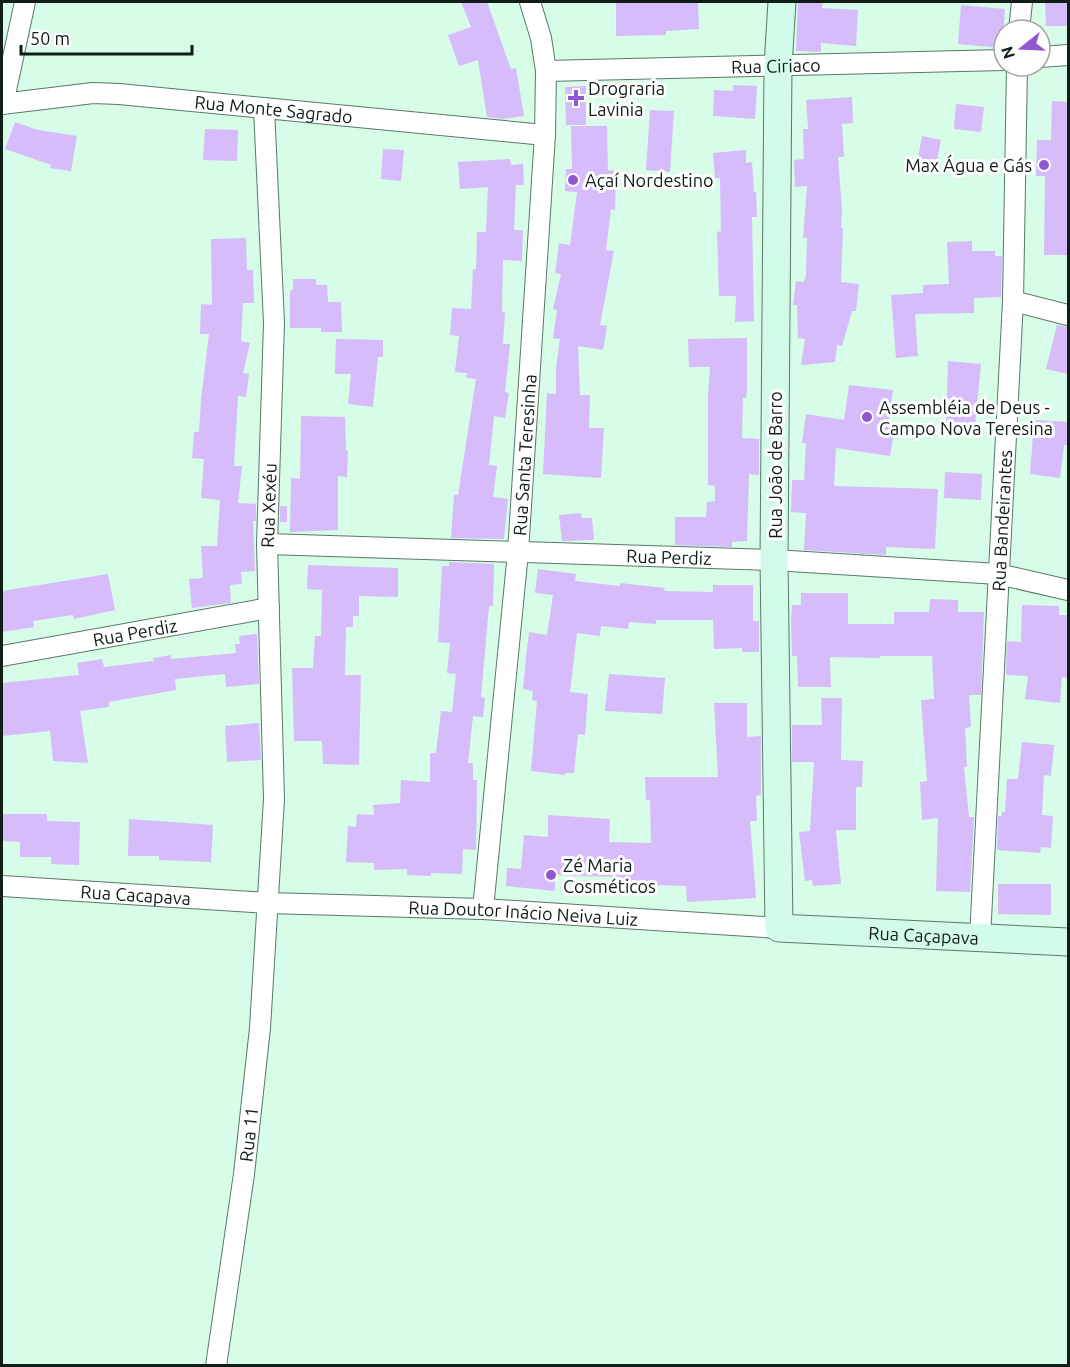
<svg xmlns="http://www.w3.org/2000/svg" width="1070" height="1367" font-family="Ubuntu,sans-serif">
	<rect width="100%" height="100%" fill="#d7fce7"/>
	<g fill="#d6bcfb">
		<polygon points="461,2 487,2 511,69 516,68 524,116 503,119 487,117 478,60 459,66 448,35 471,27"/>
		<polygon points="653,2 698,2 699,29 666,31 666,35 616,36 616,3"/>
		<polygon points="798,2 823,2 822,8 858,10 856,46 821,43 821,52 796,51"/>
		<polygon points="1045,2 1068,2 1068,26 1046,26"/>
		<polygon points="961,5 1005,9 1002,48 958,44"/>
		<polygon points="733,85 757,86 755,119 713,116 714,90 733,91"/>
		<polygon points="586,86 586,125 566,125 565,87"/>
		<polygon points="852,97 853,123 842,124 844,157 838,157 842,210 841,228 843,228 841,282 859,284 856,311 852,311 842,346 837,345 835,362 801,365 805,339 798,338 797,305 793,305 796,281 804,282 806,275 807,238 803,238 807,186 795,187 794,160 804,159 803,129 808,129 806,100"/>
		<polygon points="1052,101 1068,102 1068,255 1044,255 1045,176 1036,176 1037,140 1051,140"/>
		<polygon points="956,104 984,107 981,132 954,129"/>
		<polygon points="650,110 674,111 670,172 646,170"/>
		<polygon points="15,122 38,130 77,136 71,171 50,168 51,165 5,149"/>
		<polygon points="571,126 607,126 608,170 616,171 615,210 611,209 606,250 614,251 600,325 607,326 603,350 578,346 580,395 590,395 589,428 604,428 601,478 543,474 547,393 556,394 556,367 560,339 553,338 557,310 553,309 561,274 555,273 559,243 570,245 577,192 565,191 566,169 572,169"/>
		<polygon points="205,129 238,130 237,161 203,160"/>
		<polygon points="922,136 941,140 937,161 918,158"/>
		<polygon points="383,149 404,150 401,181 381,179"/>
		<polygon points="746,150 746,163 752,162 754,192 756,192 757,217 752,217 754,321 735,322 736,296 719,296 717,232 721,231 720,178 715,178 713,153"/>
		<polygon points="510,159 511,165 523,164 524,185 516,185 514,230 523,230 522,261 503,260 502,312 505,312 503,344 510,344 505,392 509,393 505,418 494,416 489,465 497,466 493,497 508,499 504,539 451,538 454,495 458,495 476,379 466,378 467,373 455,372 459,336 450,335 452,308 471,309 473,269 476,269 477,232 486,232 488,187 460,189 458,162"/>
		<polygon points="246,238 247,270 253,270 254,303 243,303 241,341 250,343 243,373 249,374 246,397 238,396 234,466 242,466 238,503 256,504 256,521 253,521 255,571 241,572 242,584 230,585 231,603 192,608 189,579 203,578 201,546 217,546 220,500 201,498 204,459 192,458 194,432 199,432 201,400 209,334 200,334 201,304 212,305 211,239"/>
		<polygon points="972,241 972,251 995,251 995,256 1002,256 1001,297 974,298 974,313 915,314 918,356 896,358 891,295 923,293 923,285 949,284 947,242"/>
		<polygon points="293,279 316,279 316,285 327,285 328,302 341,302 342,332 321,332 321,328 290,328 290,290 293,290"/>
		<polygon points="1057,325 1068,327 1068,374 1046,369"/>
		<polygon points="747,338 747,390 746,398 743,398 742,438 759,439 759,475 749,474 747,541 732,542 732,547 675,545 675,517 706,517 707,502 715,501 715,486 708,485 708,396 710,367 689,367 688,339"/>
		<polygon points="336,339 383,340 383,357 378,357 373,407 348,404 351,374 335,374"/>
		<polygon points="948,361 981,364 975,425 946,424"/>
		<polygon points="849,385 893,390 888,426 895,427 890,456 836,448 834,486 938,489 935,549 886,547 886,555 804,550 806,513 791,512 792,480 804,480 806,443 802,443 806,414 844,420"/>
		<polygon points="301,416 345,417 346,450 348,451 347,477 338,476 338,530 290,532 291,478 300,479"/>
		<polygon points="1034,420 1068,422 1067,445 1064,445 1060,478 1030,474"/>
		<polygon points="945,472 982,474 981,500 944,498"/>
		<rect x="280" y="506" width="7" height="16"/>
		<polygon points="581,513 582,518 592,518 594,540 562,541 559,515"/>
		<polygon points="449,562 494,564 493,606 489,606 481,697 485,698 483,717 473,716 468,763 473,763 473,780 477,780 476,850 463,849 462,874 431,873 431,876 407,875 407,869 374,870 374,863 346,862 348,826 356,827 357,814 374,815 373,805 400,803 401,780 430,782 430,753 436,753 441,711 452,712 456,674 447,673 450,643 438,642 442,566 449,566"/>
		<polygon points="308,565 398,568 398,597 359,596 359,616 353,616 353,627 346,627 345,675 361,675 359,765 323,764 322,741 294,741 292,668 313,668 315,636 321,636 322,590 307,589"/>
		<polygon points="538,569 576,574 575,581 620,586 620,583 665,588 664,591 713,592 713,585 753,585 753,621 759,621 759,652 742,652 742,648 714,649 713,620 656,620 656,624 629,622 628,629 601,626 600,636 577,633 570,692 588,694 585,735 578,734 574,773 565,773 565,775 531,771 537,701 532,700 533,691 523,689 526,657 529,632 547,635 553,595 535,593"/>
		<polygon points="108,574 115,610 74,619 73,615 33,621 34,627 2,632 2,591"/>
		<polygon points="801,593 848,593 848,624 894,624 894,612 929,612 930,599 958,600 958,612 984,612 981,695 969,695 971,727 965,728 967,767 964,767 969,817 974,817 970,892 936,891 938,818 922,820 920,782 927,781 921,700 934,699 932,656 880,656 880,658 830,657 831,687 798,687 797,656 792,656 791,620 792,605 801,605"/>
		<polygon points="1022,605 1059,606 1059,615 1068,615 1068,678 1062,677 1060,703 1025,699 1028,676 1006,675 1007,641 1021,642"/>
		<polygon points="257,634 259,684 226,687 225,674 175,679 176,690 109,702 109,707 80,711 88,763 53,761 50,731 2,736 2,683 79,675 77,663 102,659 104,667 154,661 153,658 171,655 171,659 236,653 235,644 240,644 239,636"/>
		<polygon points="609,674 665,678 662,714 605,711"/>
		<polygon points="821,698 842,698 841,760 863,761 862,787 856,787 856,830 836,830 841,884 813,886 812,880 805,881 799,832 810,831 814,762 792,762 792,725 822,725"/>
		<polygon points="714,703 747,703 747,737 761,736 761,795 756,796 757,821 750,821 756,898 687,902 686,886 651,885 651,882 614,880 614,877 555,875 555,891 506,886 507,868 521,869 524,835 548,837 548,815 610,819 609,842 651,843 650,800 646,800 645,777 718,777"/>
		<polygon points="259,723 261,760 227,762 225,726"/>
		<polygon points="1022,742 1054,745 1051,776 1044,775 1042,815 1053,816 1051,848 1041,847 1040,853 997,850 998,816 1002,816 1002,812 1005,812 1007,779 1018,779"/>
		<polygon points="2,814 47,814 47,821 80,822 79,865 51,864 51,857 20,857 20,842 2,841"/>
		<polygon points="129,819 213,825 211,862 159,860 159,856 128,856"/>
		<polygon points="998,884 1051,884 1051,915 998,914"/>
	</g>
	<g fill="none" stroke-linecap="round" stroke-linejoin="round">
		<g stroke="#587967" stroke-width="22">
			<g id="street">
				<polyline points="1019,30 1022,2"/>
				<polyline points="1040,57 1068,55"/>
				<path id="s1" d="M546,71l458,-11"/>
				<path id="s2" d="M2,104l91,-11 26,1 426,41"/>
				<polyline points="3,104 25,2"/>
				<polyline points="1013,301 1068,315"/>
				<path id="s3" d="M267,544l507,16 224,14 70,16"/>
				<path id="s4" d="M2,656l267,-48"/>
				<path id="s5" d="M2,886l266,17 215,6 296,19"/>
				<path id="s6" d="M483,909l35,-357 27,-417 1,-64 -5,-33 -11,-36"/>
				<path id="s7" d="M980,938l33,-637 4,-235"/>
				<path id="s8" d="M216,1366l28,-192 16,-146 14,-229 -7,-255 7,-221 -10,-215"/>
			</g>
		</g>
		<g stroke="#587967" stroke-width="29">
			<g id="secondary">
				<path id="s9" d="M782,2l-4,64 -4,494 5,368 289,14"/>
			</g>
		</g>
		<use href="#street" stroke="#fff" stroke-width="20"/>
		<use href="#secondary" stroke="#d3fbe9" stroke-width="27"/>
	</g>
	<g fill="#9157ce" stroke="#fefefe" stroke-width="2">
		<path d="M573 89h6v6h6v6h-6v6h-6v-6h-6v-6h6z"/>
		<circle cx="1044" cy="165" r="6"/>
		<circle cx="573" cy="180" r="6"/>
		<circle cx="867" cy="417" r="6"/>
		<circle cx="551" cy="875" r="6"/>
	</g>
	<g text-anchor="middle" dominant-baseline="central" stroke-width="6" stroke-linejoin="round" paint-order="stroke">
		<g font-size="18" fill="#101e17" stroke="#fefefe">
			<text stroke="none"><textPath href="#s1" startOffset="230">Rua Ciriaco</textPath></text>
			<text stroke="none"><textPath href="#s2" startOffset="273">Rua Monte Sagrado</textPath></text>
			<text stroke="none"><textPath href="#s6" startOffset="456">Rua Santa Teresinha</textPath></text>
			<text transform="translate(775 465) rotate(-90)">Rua João de Barro</text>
			<text stroke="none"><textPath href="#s8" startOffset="864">Rua Xexéu</textPath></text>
			<text stroke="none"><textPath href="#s7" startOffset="418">Rua Bandeirantes</textPath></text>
			<text stroke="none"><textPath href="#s3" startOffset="402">Rua Perdiz</textPath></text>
			<text stroke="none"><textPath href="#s4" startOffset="135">Rua Perdiz</textPath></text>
			<text stroke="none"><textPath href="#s5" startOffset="134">Rua Cacapava</textPath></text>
			<text stroke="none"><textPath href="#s5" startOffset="522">Rua Doutor Inácio Neiva Luiz</textPath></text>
			<text stroke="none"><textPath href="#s9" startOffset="1071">Rua Caçapava</textPath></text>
			<text stroke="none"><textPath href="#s8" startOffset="234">Rua 11</textPath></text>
		</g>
		<g font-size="18" fill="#101e17" stroke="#fefefe" text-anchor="start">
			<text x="588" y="88">Drograria<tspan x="588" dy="21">Lavinia</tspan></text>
			<text x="1032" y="165" text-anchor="end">Max Água e Gás</text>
			<text x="585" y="180">Açaí Nordestino</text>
			<text x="879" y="407">Assembléia de Deus -<tspan x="879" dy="21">Campo Nova Teresina</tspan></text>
			<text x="563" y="865">Zé Maria<tspan x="563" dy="21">Cosméticos</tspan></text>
		</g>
	</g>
	<rect width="1070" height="1367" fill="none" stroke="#101e17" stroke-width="6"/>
	<g transform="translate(1022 48) rotate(252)"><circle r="28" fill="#fefefe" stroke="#9fa4a2" stroke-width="1.5"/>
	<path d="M0-4.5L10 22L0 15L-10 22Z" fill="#9157ce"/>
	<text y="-9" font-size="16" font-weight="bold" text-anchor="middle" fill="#101e17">N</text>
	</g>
	<path d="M21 45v9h171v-9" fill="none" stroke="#101e17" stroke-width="3"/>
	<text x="30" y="45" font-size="18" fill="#101e17" stroke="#fefefe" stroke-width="4.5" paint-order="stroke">50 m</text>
</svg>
